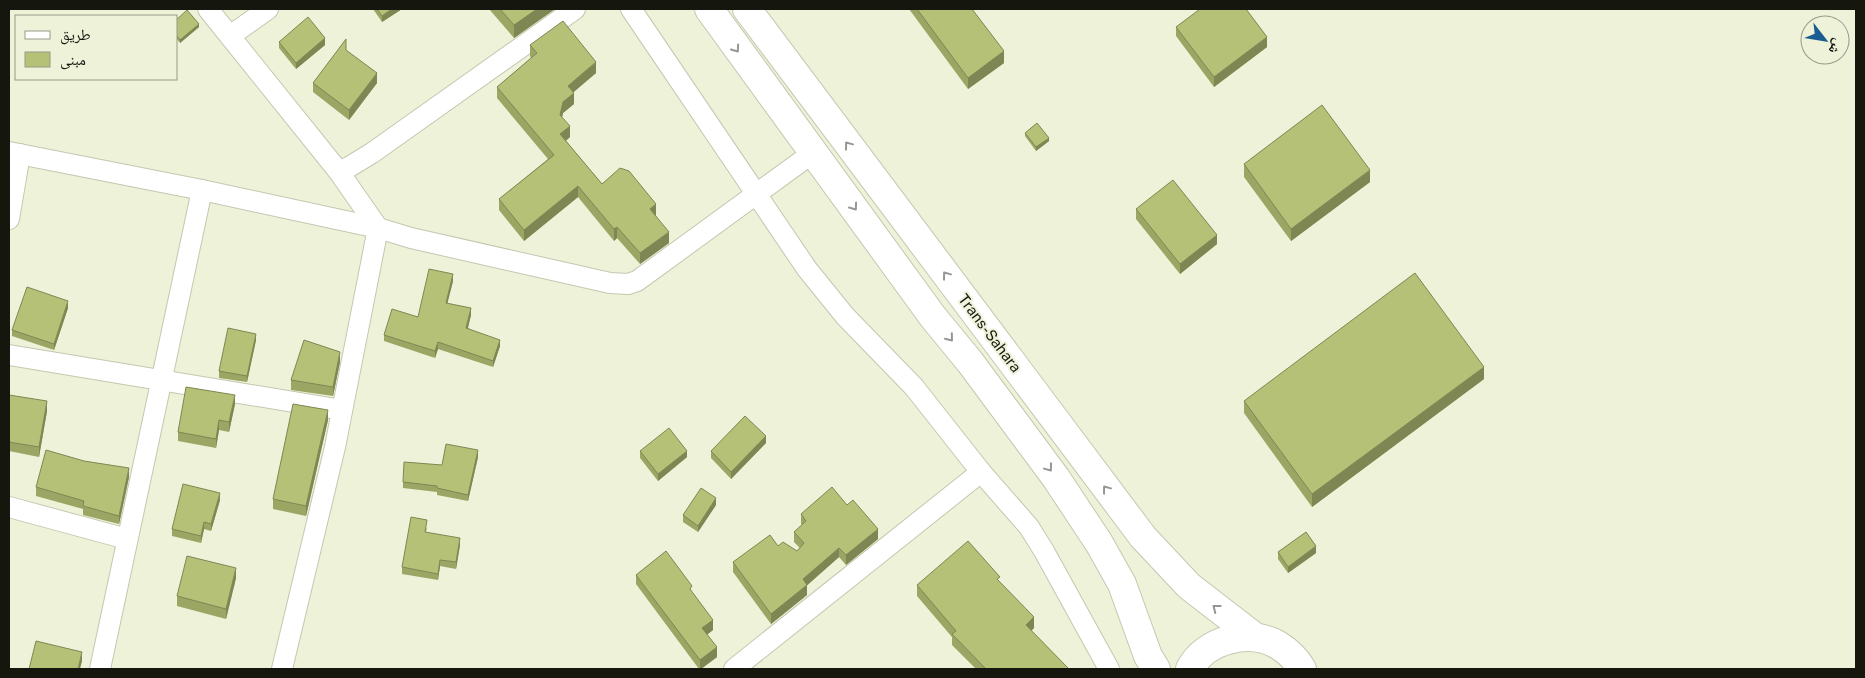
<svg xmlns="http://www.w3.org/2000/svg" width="1865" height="678" font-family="'Public Sans','Noto Naskh Arabic',sans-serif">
	<rect width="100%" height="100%" fill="#edf2d9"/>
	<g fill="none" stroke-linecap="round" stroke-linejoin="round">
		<g stroke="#c3c8b0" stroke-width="22">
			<g id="street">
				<polyline points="208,9 339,172 349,167 372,153 575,9"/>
				<polyline points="631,9 807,269 845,316 914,387 981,472 1029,527 1044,551 1109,669"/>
				<polyline points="230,36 268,9"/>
				<polyline points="9,152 202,190 378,228 411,238 610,283 628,284 637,281 814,152"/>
				<polyline points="9,219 20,154"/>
				<polyline points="9,355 342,410"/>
				<polyline points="9,507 127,539"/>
				<polyline points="100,669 202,190"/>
				<polyline points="282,669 335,447 378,228 339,172"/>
				<polyline points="734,669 981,472"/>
			</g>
		</g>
		<g stroke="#c3c8b0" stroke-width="30">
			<g id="highway">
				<polyline points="709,9 933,317 970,362 1056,478 1099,543 1122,584 1148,656 1156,669"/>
				<polyline points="747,9 1143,537 1189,586 1255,637"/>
				<path d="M1190,669c15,-29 59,-41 88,-24 10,6 18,14 24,24"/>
			</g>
		</g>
		<use href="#street" stroke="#fff" stroke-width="20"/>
		<use href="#highway" stroke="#fff" stroke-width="28"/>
	</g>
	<g fill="#9ba665">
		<polygon points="373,9 402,9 382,22"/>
		<polygon points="489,9 555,9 514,38"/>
		<polygon points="909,9 972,9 1004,63 968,89"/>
		<polygon points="176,20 199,27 180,43 176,38"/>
		<polygon points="1176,27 1267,47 1214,87 1176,36"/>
		<polygon points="279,42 325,45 296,69 279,48"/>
		<polygon points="530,45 596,73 573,92 574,104 563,113 562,118 570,137 566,141 602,184 656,215 656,216 669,243 640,264 617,238 614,241 578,197 524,241 499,210 499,199 548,159 497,98 497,87 531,58 530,56"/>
		<polygon points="313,83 377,83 349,120 313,92"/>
		<polygon points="1025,133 1049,141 1036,151 1025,136"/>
		<polygon points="1244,164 1370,182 1291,241 1244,177"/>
		<polygon points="1136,209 1217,244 1180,274 1136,219"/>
		<polygon points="453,281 447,303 471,315 468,328 500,346 493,367 438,349 435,358 384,341 384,335 418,317"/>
		<polygon points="68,308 54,350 12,336 12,330"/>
		<polygon points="256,340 247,382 219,378 219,371"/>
		<polygon points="340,362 333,396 291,390 291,380"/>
		<polygon points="1484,379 1312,507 1244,413 1244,401"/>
		<polygon points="9,395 47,411 39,457 9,451"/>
		<polygon points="235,404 229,432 219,430 216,448 178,441 178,432"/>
		<polygon points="328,420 306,516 273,509 273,499"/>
		<polygon points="766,443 731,479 711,458 711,451"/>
		<polygon points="640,451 687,457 658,481 640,458"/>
		<polygon points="478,457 468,501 437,495 437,492 403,488 403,482 442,465"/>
		<polygon points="129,477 119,524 83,515 83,509 36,496 36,487"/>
		<polygon points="220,500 211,531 204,529 201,543 172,536 172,529"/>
		<polygon points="716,505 698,532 683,522 683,515"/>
		<polygon points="801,514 878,539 846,565 839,557 807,585 807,595 771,624 733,572 733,562 778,546 797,551 800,548 794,542 794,532 802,525 801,524"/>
		<polygon points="427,527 426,532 460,545 456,569 440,566 438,580 402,574 402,567"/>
		<polygon points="1278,552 1316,553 1288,573 1278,559"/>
		<polygon points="636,575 692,592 713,630 707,635 717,657 701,669 699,669 636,584"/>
		<polygon points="236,578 226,619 177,606 177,596"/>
		<polygon points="1000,582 1034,628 1031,631 1069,669 976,669 952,645 952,637 917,596 917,585"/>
	</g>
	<g fill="#7e8753">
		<polygon points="392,9 402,9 382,22 382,16"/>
		<polygon points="537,9 555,9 514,38 514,25"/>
		<polygon points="199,24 199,27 180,43 180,40"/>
		<polygon points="1267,37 1267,47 1214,87 1214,77"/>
		<polygon points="325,38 325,45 296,69 296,63"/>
		<polygon points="1004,51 1004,63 968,89 968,78"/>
		<polygon points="596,62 596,73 568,97 568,86"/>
		<polygon points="377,73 377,83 349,120 349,110"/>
		<polygon points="574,93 574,104 563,113 560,126 560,115 563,102"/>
		<polygon points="570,126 570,137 560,145 560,134"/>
		<polygon points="1049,138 1049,141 1036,151 1036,147"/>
		<polygon points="1370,170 1370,182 1291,241 1291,229"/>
		<polygon points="578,186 578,197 524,241 524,230"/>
		<polygon points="656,204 656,215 650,221 650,209"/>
		<polygon points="617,227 617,238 614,241 614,229"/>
		<polygon points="669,232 669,243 640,264 640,253"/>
		<polygon points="1217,235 1217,244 1180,274 1180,264"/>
		<polygon points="453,274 453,281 446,309 446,303"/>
		<polygon points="68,301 68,308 54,350 54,344"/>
		<polygon points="471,308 471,315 466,335 466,328"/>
		<polygon points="256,334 256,340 247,382 247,376"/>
		<polygon points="500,340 500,346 493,367 493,361"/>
		<polygon points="438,342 438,349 435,358 435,351"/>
		<polygon points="340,352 340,362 333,396 333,387"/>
		<polygon points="1484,367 1484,379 1312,507 1312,494"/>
		<polygon points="235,395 235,404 229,432 229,422"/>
		<polygon points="47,401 47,411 39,457 39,447"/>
		<polygon points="328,410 328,420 306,516 306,506"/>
		<polygon points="219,420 219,430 216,448 216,439"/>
		<polygon points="766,436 766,443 731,479 731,472"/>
		<polygon points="478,450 478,457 468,501 468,495"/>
		<polygon points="687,451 687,457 658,481 658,474"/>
		<polygon points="129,468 129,477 119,524 119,516"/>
		<polygon points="220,493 220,500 211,531 211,524"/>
		<polygon points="716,498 716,505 698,532 698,526"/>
		<polygon points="204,522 204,529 201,543 201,536"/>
		<polygon points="878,529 878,539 846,565 846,555"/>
		<polygon points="460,538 460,545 456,569 456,562"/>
		<polygon points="1316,546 1316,553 1288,573 1288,567"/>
		<polygon points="839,548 839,557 803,589 807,585 807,595 771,624 771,614 803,579"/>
		<polygon points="440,560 440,566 438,580 438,574"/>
		<polygon points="236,568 236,578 226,619 226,609"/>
		<polygon points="1034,617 1034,628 1026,636 1026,625"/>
		<polygon points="713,620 713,630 702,638 702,628"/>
		<polygon points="717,647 717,657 701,669 700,669 700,660"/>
		<polygon points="82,652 82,661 80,669 78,669"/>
	</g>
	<g fill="#b4c176" stroke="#7e8753">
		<polygon points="377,9 392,9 382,16"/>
		<polygon points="500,9 537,9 514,25"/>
		<polygon points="917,9 972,9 1004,51 968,78"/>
		<polygon points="1200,9 1246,9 1267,37 1214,77 1176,27"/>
		<polygon points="187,10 199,24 180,40 176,35 176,20"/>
		<polygon points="308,17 325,38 296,63 279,42"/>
		<polygon points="563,21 596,62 568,86 574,93 563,102 560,115 570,126 560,134 602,184 620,168 629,171 656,204 650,209 669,232 640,253 617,227 614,229 578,186 524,230 499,199 554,155 497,87 537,53 530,45"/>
		<polygon points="346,39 346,50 377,73 349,110 313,83"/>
		<polygon points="1322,105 1370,170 1291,229 1244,164"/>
		<polygon points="1037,123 1049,138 1036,147 1025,133"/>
		<polygon points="1173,180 1217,235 1180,264 1136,209"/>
		<polygon points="429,269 453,274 446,303 471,308 466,328 500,340 493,361 438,342 435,351 384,335 392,309 418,317"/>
		<polygon points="1415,273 1484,367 1312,494 1244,401"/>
		<polygon points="27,287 68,301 54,344 12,330"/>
		<polygon points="228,328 256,334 247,376 219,371"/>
		<polygon points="304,340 340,352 333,387 291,380"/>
		<polygon points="186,387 235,395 229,422 219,420 216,439 178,432"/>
		<polygon points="9,395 47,401 39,447 9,442"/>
		<polygon points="293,404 328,410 306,506 273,499"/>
		<polygon points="745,416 766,436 731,472 711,451"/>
		<polygon points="669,428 687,451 658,474 640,451"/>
		<polygon points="446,444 478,450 468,495 437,488 437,486 403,482 404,462 442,465"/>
		<polygon points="46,450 84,461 129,468 119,516 83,506 84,501 36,487"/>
		<polygon points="183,484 220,493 211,524 204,522 201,536 172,529"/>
		<polygon points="832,487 847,505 853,500 878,529 846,555 839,548 803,579 807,585 771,614 733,562 770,535 778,546 783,542 797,551 804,543 794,532 806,521 801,514"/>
		<polygon points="701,488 716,498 698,526 683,515"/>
		<polygon points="411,517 427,520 425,532 460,538 456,562 440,560 438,574 402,567"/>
		<polygon points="1306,532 1316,546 1288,567 1278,552"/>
		<polygon points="968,541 1000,577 997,579 1034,617 1026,625 1069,669 984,669 985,668 952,634 956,631 917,585"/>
		<polygon points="666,551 692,586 690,589 713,620 702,628 717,647 700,660 636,575"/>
		<polygon points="187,556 236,568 226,609 177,596"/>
		<polygon points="36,641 82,652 78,669 29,669"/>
	</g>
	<defs><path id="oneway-chevron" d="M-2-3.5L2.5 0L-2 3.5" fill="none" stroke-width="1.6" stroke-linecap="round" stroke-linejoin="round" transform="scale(1.25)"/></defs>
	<g stroke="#969693">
		<use href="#oneway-chevron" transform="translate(736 49) rotate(55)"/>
		<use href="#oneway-chevron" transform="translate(848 145) rotate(-127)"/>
		<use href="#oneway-chevron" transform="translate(854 207) rotate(54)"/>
		<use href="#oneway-chevron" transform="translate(946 275) rotate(-127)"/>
		<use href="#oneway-chevron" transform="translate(950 338) rotate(51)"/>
		<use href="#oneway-chevron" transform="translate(1049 468) rotate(53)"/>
		<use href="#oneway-chevron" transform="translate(1106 489) rotate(-127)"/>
		<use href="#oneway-chevron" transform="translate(1216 608) rotate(-142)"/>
	</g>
	<g text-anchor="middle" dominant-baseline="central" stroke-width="4" stroke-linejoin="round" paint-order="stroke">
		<g font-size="15" fill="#15160e" stroke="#edf2d9">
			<text transform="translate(990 333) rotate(53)">Trans-Sahara</text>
		</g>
	</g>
	<rect width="1865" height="678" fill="none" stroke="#15160e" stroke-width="20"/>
	<rect x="15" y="15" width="162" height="65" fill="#edf2d9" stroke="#979a88"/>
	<rect x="25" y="31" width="25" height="8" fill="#ffffff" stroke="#979a88"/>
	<text x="60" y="40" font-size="15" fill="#15160e">طريق</text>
	<rect x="25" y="52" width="25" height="15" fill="#b4c176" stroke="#979a88"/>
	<text x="60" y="65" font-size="15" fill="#15160e">مبنى</text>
	<g transform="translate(1825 40) rotate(121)"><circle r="24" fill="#edf2d9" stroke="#979a88"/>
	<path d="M0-4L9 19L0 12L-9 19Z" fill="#195d92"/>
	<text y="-8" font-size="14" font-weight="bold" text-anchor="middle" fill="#15160e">ش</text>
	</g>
</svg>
